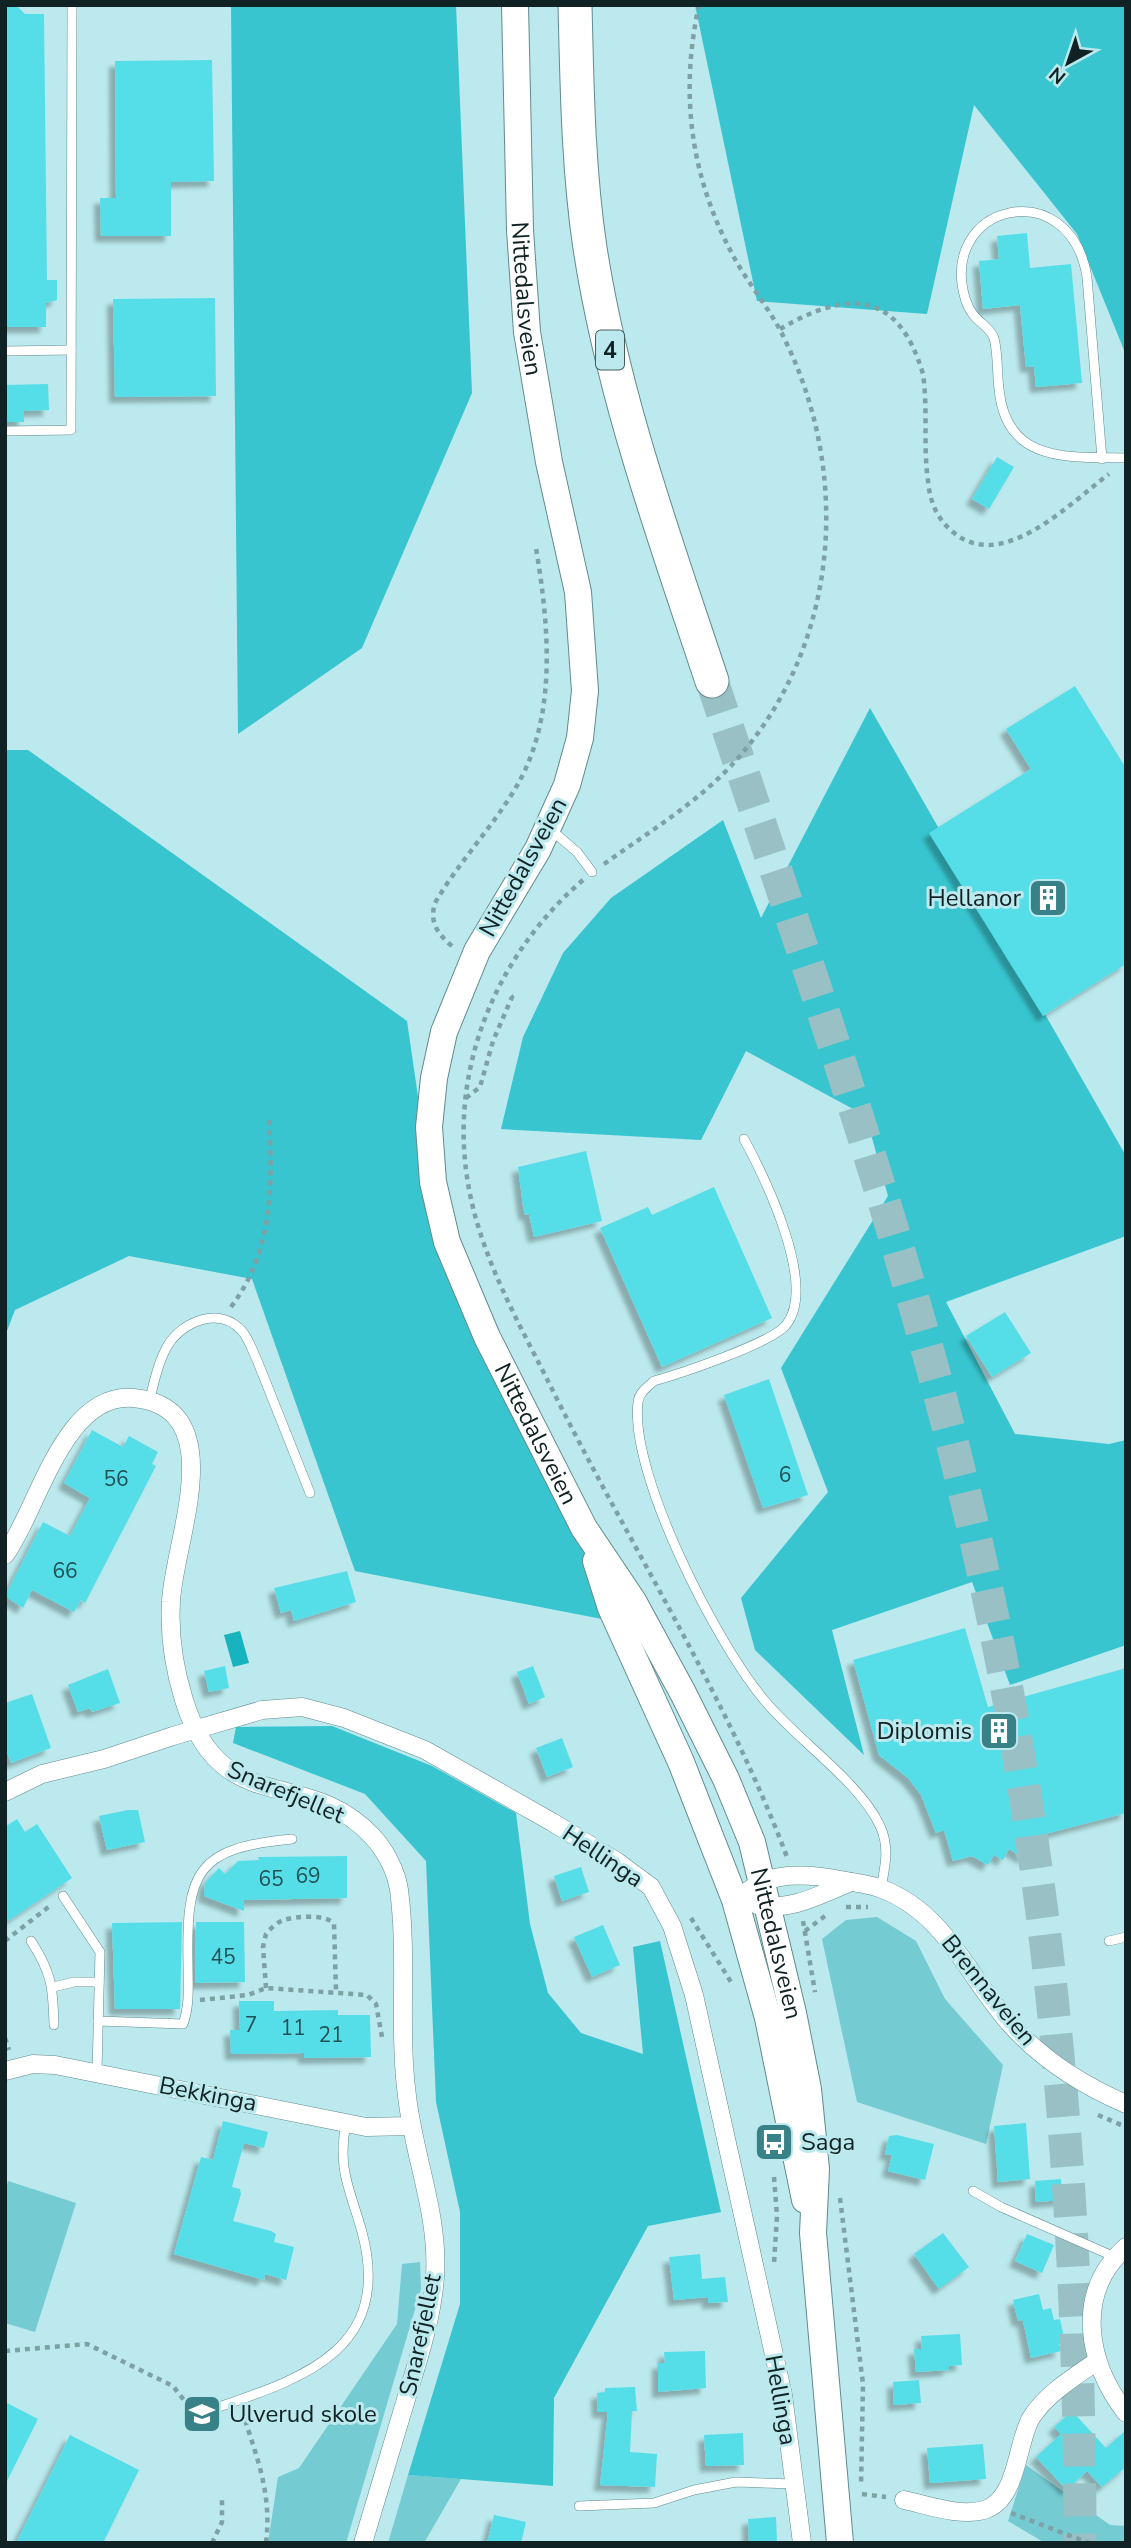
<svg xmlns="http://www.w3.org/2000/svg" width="1131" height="2548" font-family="'Nunito Sans',sans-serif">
	<defs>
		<filter id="shadow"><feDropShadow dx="-6" dy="6" stdDeviation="2" flood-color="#0004"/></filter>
	</defs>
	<rect width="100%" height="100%" fill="#bbe9ed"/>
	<g fill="#74cbd2">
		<polygon points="877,1917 916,1941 945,1999 1003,2065 986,2144 857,2102 822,1939 846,1920"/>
		<polygon points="8,2181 76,2203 35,2332 5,2323 5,2191"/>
		<polygon points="420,2262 421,2289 346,2543 268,2543 278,2477 299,2468 397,2324 402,2264"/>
		<polygon points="1026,2465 1110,2525 1126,2526 1126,2543 1045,2543 1008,2521"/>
		<polygon points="408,2475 461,2479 424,2543 388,2543"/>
	</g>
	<g fill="#38c5cf">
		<polygon points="231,5 456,5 472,393 362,648 238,734"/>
		<polygon points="695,5 1126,5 1126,355 1077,234 974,105 927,314 757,301"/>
		<polygon points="870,708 1126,1156 1126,1236 946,1302 1015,1434 1109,1444 1126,1440 1126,1645 1010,1685 972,1582 832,1630 864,1755 755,1650 741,1598 828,1492 781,1368 888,1196 866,1116 746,1051 701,1140 501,1129 523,1037 563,953 611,898 723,820 761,918"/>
		<polygon points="5,750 28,750 407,1021 423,1131 455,1266 648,1628 355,1571 252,1279 129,1256 15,1310 5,1336"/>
		<polygon points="332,1726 432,1766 516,1813 530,1924 548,1993 581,2033 643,2054 633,1947 660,1941 721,2212 648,2226 554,2398 553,2486 408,2475 460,2304 460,2212 436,2102 426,1861 365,1794 233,1743 236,1727"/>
	</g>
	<polygon fill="#17b3be" points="240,1631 249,1663 233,1667 224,1635"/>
	<g fill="#57dee8" filter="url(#shadow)">
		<polygon points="5,5 16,5 25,14 44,14 47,280 57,280 57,300 46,303 46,327 5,327"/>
		<polygon points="212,60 214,181 171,182 171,236 101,236 100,198 116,198 115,61"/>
		<polygon points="1027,233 1030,268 1071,264 1082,383 1036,387 1034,366 1026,367 1020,305 983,309 979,261 999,259 997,236"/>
		<polygon points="215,298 216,396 115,397 113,299"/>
		<polygon points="48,384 49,410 24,411 24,422 5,422 5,385"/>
		<polygon points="997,457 1014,467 989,509 972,499"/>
		<polygon points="1075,686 1126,768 1126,964 1043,1016 929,833 1031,769 1006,729"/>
		<polygon points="586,1151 602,1221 534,1237 529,1214 525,1215 523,1206 518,1167"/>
		<polygon points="714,1187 772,1318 662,1367 600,1228 648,1207 652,1215"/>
		<polygon points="1005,1312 1031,1353 992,1377 966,1336"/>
		<polygon points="769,1379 808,1495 763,1508 724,1395"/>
		<polygon points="92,1430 123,1447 129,1436 158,1452 152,1464 156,1466 85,1603 81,1600 74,1612 32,1590 23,1608 5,1596 43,1522 70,1536 90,1498 64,1483"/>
		<polygon points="347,1571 356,1602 294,1621 291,1610 281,1613 274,1588"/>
		<polygon points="965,1628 988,1707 1126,1668 1126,1813 1022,1840 1026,1859 1009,1849 1003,1860 994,1855 988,1865 972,1856 953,1861 944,1830 936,1833 921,1795 908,1778 879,1755 853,1660"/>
		<polygon points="225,1666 229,1688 209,1692 204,1671"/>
		<polygon points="533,1666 545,1697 529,1704 517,1672"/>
		<polygon points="108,1669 120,1703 92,1712 90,1708 78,1712 68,1685"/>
		<polygon points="32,1694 51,1748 11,1763 5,1747 5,1703"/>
		<polygon points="562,1738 573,1767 547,1777 536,1748"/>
		<polygon points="128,1810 138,1810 145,1842 107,1850 99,1816"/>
		<polygon points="17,1819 25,1832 37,1824 72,1878 5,1923 5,1827"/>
		<polygon points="347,1856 347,1898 244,1900 244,1911 204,1896 205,1883 219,1868 225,1874 238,1861 259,1860 258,1857"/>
		<polygon points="581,1867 589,1892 562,1901 554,1876"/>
		<polygon points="182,1922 180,2009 115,2009 112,1923"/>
		<polygon points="196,1922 244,1922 245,1982 195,1983"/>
		<polygon points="603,1925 620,1965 592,1977 574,1937"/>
		<polygon points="239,2001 274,2001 274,2011 338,2010 338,2015 370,2015 371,2057 304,2058 304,2053 231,2054 230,2030 240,2030"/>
		<polygon points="223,2121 268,2132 264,2148 244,2143 232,2187 240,2189 241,2194 233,2221 271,2231 276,2234 274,2242 294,2247 286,2280 265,2274 264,2280 174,2254 201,2157 213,2160"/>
		<polygon points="1026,2123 1030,2179 998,2182 994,2126"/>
		<polygon points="897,2135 934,2144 925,2180 888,2171 892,2155 885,2154 889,2136"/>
		<polygon points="1061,2179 1062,2200 1036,2202 1035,2181"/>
		<polygon points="943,2233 969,2267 939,2289 914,2254"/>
		<polygon points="1027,2234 1054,2245 1042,2273 1015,2261"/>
		<polygon points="700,2254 702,2279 725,2277 728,2302 708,2303 708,2297 674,2300 669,2257"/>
		<polygon points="1039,2294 1043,2310 1051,2308 1054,2320 1060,2319 1065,2342 1059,2344 1061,2351 1031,2358 1023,2320 1018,2321 1013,2300"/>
		<polygon points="960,2334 962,2365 949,2366 949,2370 916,2372 914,2349 922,2349 921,2336"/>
		<polygon points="705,2351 706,2388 658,2392 658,2363 665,2363 664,2352"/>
		<polygon points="919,2380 921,2403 894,2405 893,2382"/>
		<polygon points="635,2387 637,2411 632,2411 630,2452 657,2454 655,2487 600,2485 608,2412 598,2412 597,2393 605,2392 605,2388"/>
		<polygon points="5,2402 38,2419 5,2485"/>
		<polygon points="1072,2411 1106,2448 1126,2430 1126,2467 1102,2487 1087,2471 1067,2490 1036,2457 1061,2434 1054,2427"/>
		<polygon points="743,2433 744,2465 706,2466 704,2435"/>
		<polygon points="70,2435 139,2470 103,2543 16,2543"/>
		<polygon points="983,2444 986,2479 930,2483 927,2448"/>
		<polygon points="494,2515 526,2522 521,2543 487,2543"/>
		<polygon points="776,2517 777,2543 749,2543 748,2519"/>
	</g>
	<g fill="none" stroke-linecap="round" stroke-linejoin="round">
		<path stroke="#99c1c5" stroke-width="33" stroke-dasharray="33 17" stroke-linecap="butt" d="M712,681c92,276 191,550 258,834 80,337 110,682 110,1028"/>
		<g stroke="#608b8f" stroke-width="10">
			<g id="lane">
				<polyline points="5,351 71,350"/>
				<polyline points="5,431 71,430 72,5"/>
				<path d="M1102,459l-15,-182c-17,-105 -149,-73 -122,21 7,24 22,25 28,38 5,9 4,41 6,53 7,75 70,68 127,69"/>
				<polyline points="550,829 577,852 592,872"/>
				<path d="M744,1139c21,39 74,147 42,186 -14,18 -107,49 -132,56 -7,6 -15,12 -16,21 -9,72 80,244 127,299 32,39 95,81 115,125 10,21 5,41 1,62"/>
				<path d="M149,1402c5,-19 9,-40 19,-57 15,-24 52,-39 74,-14 7,8 10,19 15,29l53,133"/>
				<polyline points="63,1896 100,1952 97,2072"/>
				<path d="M31,1941c21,32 22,47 23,84"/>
				<polyline points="1109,1941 1126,1937"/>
				<polyline points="53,1987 74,1982 99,1982"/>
				<path d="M98,2021l85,3c7,-19 5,-39 5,-59 -2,-94 8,-117 104,-126"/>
				<polyline points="973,2191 1001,2207 1115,2257"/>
				<path d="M196,2415c92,-33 200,-56 166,-183 -12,-43 -25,-63 -16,-109"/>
				<polyline points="579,2506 654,2503 694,2490 736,2482 795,2484"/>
			</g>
		</g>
		<g stroke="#608b8f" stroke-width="19">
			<g id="street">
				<path d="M5,1555c33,-45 58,-163 128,-157 101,9 40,145 38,204 -2,33 3,66 13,98 37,121 122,65 188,136 13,14 24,34 27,54 9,68 -1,138 8,206 7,62 32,118 28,181 -3,41 -16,80 -28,119 -15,49 -29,98 -44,147"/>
				<polyline points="5,1792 42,1774 104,1759 173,1736 262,1710 302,1707 344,1718 425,1750 552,1822 616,1861 651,1887 672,1926 694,1995 783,2395 802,2543"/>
				<path d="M735,1900c9,-5 18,-14 27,-18 24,-10 54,-7 79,-2 14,3 28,4 41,9 64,24 87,90 130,137 31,34 72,60 114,78"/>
				<path d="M757,1905c32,7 65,-11 94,-23"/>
				<polyline points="5,2071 33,2064 55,2065 366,2127 411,2126"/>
				<path d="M1126,2247c-52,46 -39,116 0,166"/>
				<path d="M904,2500c24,5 56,17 80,10 34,-10 32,-66 47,-92 15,-24 43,-41 65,-56"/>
			</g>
		</g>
		<g stroke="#608b8f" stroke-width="28">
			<g id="secondary">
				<path id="s1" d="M515,5l5,225 7,102 22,130 29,130 7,99 -5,47 -13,47 -29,64 -61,102 -33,81 -10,46 -5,49 4,55 14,60 40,95 97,191 49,73 50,92 43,86 26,63 41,171 15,76 8,80 -3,64 27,310"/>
				<polyline points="596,1561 611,1608 681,1762 735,1900 768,2018 805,2200"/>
			</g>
		</g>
		<g stroke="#608b8f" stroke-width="35">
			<path id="highway" d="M575,5c2,81 3,163 15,243 23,149 75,291 122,433"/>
		</g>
		<g stroke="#7da1a4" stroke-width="4.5" stroke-dasharray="5 5" stroke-linecap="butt">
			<path d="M780,329c67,-39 118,-40 143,45 5,35 0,71 5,107 2,21 9,38 25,51 49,42 117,-29 156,-58"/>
			<path d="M604,864c42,-30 85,-56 122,-93 111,-114 128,-288 60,-429 -13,-29 -34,-53 -50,-81 -45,-81 -57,-165 -37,-256"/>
			<path d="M583,880c-85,73 -133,185 -116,297 11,76 51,144 85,212 78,157 173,304 235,468"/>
			<path d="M452,946c-14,-12 -23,-23 -17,-43 23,-40 56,-74 80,-114 43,-71 34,-163 21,-241"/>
			<polyline points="466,1098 480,1087 493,1041 512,997 508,994"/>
			<path d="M231,1307c42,-56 42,-121 38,-188"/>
			<polyline points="846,1907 868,1907"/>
			<polyline points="691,1918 731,1982"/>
			<polyline points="803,1921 815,1992"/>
			<polyline points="805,1931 825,1916"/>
			<polyline points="5,1941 51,1905"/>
			<path d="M266,1988l-3,-41 3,-13c5,-6 11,-12 18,-14 13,-4 43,-6 50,4l2,68"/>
			<polyline points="200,2000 248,1995 266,1988 367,1995 376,2004 382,2037"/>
			<polyline points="5,2038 9,2050"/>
			<polyline points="1098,2115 1126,2127"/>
			<polyline points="774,2177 777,2216 774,2263"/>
			<polyline points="840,2198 863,2384 861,2486"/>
			<polyline points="5,2351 87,2344 173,2386 187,2404"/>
			<path d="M242,2411c15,47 30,82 24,132"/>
			<polyline points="862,2494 886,2497"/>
			<polyline points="1011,2513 1089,2543"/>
			<polyline points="212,2543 222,2522 222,2499"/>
		</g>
		<use href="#lane" stroke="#fff" stroke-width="9"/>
		<use href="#street" stroke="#fff" stroke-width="18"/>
		<use href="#secondary" stroke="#fff" stroke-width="26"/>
		<use href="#highway" stroke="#fff" stroke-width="33"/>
	</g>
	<defs>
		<g id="building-square" transform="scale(2.0125)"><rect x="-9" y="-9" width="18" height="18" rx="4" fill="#388186" stroke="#bbe9ed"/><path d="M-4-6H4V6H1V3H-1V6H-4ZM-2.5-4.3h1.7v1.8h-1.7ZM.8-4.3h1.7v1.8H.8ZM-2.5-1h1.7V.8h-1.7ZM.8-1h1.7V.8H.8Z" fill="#fff"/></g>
		<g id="bus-square" transform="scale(2.0125)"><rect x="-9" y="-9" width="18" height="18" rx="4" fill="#388186" stroke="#bbe9ed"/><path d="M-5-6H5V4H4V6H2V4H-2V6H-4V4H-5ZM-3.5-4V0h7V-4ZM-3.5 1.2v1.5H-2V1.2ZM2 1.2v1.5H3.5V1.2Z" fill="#fff"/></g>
		<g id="school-square" transform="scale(2.0125)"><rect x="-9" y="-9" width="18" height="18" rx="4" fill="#388186" stroke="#bbe9ed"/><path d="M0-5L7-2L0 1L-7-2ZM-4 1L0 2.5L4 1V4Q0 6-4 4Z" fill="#fff"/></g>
	</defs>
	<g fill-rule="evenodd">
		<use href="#building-square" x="1048" y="898"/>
		<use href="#building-square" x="999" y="1731"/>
		<use href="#bus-square" x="774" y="2142"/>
		<use href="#school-square" x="202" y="2414"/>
	</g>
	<g text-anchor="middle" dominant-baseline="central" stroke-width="6" stroke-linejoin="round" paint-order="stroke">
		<g font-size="21" fill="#225155">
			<text x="785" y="1475">6</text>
			<text x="116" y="1479">56</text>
			<text x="65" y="1571">66</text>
			<text x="308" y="1876">69</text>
			<text x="271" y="1879">65</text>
			<text x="223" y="1957">45</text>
			<text x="251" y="2025">7</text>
			<text x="293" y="2028">11</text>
			<text x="331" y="2035">21</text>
		</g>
		<rect fill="#bbe9ed" stroke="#445e60" stroke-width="2" x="596" y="330.5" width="28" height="39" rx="5"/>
		<g font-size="23" font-weight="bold" fill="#112224">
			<text x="610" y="350">4</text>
		</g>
		<g font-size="24" fill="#112224" stroke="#bbe9ed">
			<text stroke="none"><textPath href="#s1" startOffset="294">Nittedalsveien</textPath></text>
			<text transform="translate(523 867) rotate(-61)">Nittedalsveien</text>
			<text stroke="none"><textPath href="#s1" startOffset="1489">Nittedalsveien</textPath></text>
			<text transform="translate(286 1792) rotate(23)">Snarefjellet</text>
			<text transform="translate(603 1856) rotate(34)">Hellinga</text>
			<text stroke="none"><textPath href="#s1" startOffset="2056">Nittedalsveien</textPath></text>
			<text transform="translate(989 1990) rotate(51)">Brennaveien</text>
			<text transform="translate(208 2094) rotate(11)">Bekkinga</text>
			<text transform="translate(420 2335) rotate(-78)">Snarefjellet</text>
			<text transform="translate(781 2400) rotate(80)">Hellinga</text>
		</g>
		<g font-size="24" fill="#112224" stroke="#bbe9ed" text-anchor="end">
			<text x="1021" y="898">Hellanor</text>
			<text x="972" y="1731">Diplomis</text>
			<text x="801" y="2142" text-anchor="start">Saga</text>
			<text x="229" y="2414" text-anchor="start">Ulverud skole</text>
		</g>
	</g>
	<rect width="1131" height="2548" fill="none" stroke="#112224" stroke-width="14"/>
	<g transform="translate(1068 63) rotate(220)" stroke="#bbe9ed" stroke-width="5" paint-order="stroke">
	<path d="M0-5L12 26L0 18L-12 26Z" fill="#112224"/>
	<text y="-10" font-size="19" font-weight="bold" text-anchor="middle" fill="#112224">N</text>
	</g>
</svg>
